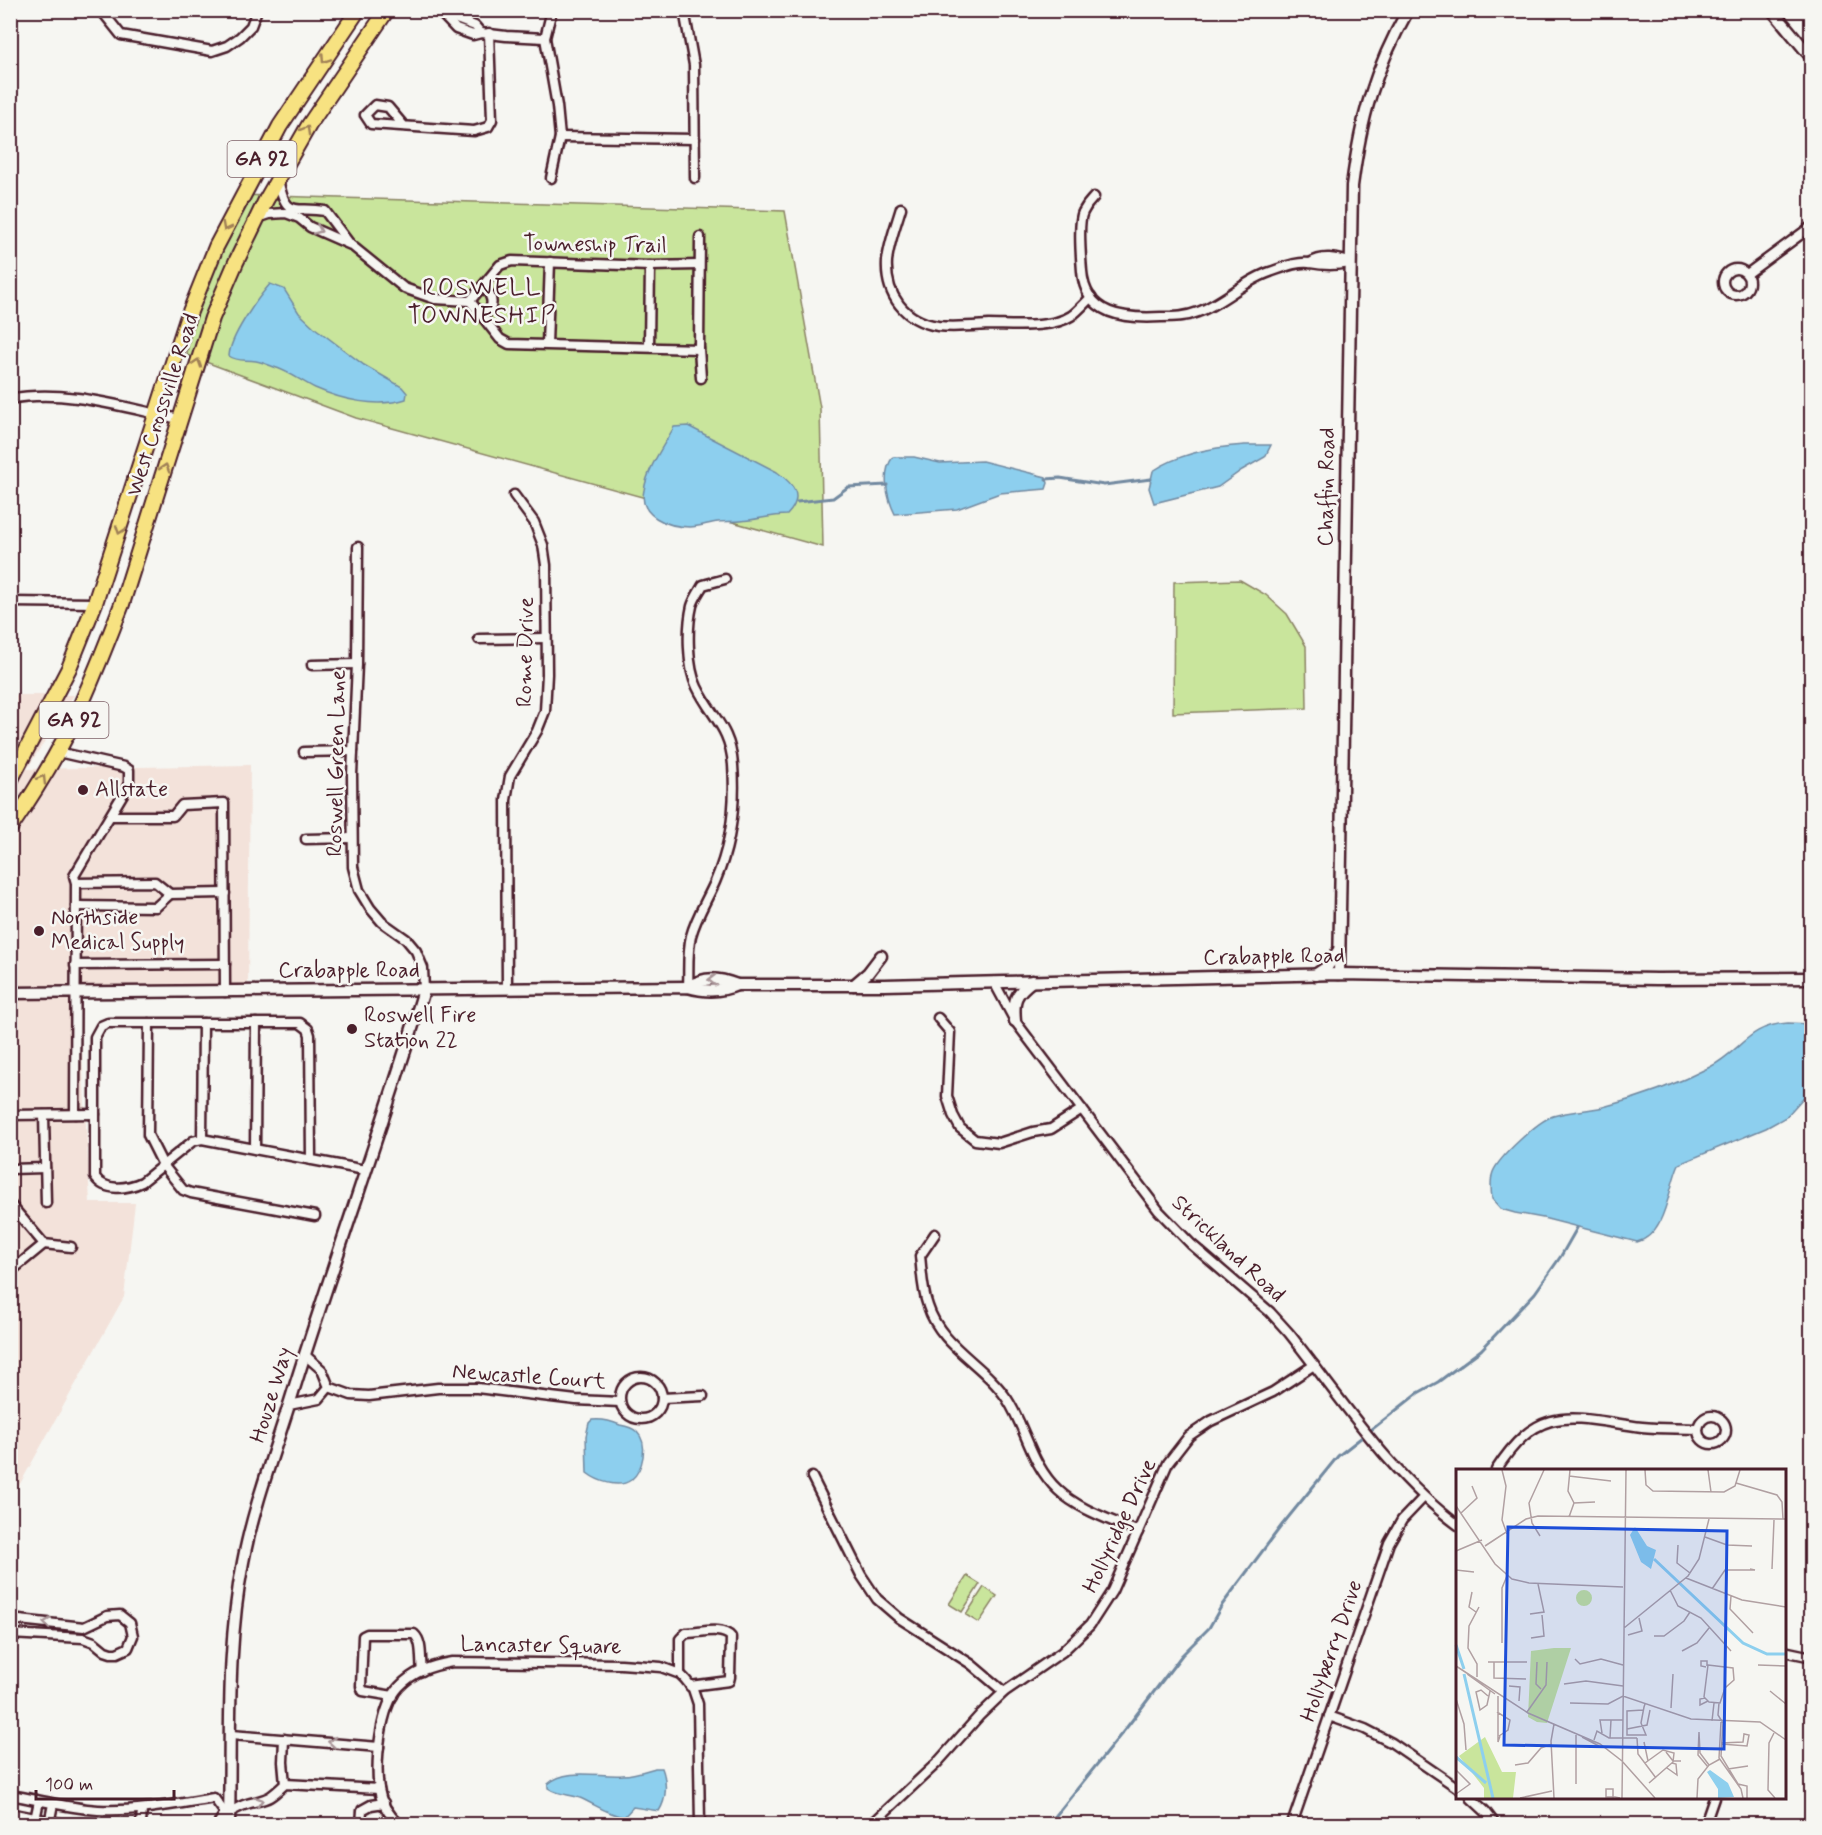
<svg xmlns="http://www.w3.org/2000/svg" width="1822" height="1835" font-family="Mynerve,sans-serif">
	<rect width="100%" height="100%" fill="#f6f6f2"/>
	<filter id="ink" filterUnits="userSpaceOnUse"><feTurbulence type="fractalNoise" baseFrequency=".0167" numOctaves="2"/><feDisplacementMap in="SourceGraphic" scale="12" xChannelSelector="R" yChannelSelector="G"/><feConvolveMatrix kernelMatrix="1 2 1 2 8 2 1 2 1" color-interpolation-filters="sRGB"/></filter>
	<g filter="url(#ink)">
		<polygon fill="#f3e2da" points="11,695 74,695 27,769 250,765 248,987 79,989 90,1203 135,1203 124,1297 11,1500"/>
		<g fill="#c9e59c" stroke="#8a8264" stroke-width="1.5">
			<polygon points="238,195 785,211 820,408 823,547 356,418 187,355 198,271"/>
			<polygon points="1240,580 1266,595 1287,614 1306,646 1307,708 1173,713 1174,582"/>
			<polygon points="967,1576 980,1584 962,1612 949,1604"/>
			<polygon points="984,1587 997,1596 979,1623 966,1615"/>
		</g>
		<g fill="#8dcfee" stroke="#7289a0" stroke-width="1.5">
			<path d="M270,284l14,5 15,24 16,15 49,37 38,22 5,6 -1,6c-29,9 -64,1 -91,-11 -14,-7 -27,-17 -41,-21 -6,-2 -12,-5 -18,-6 -11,-2 -18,1 -27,-5 1,-19 28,-57 41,-72z"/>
			<path d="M688,426l89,46c18,13 27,25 10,43 -16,0 -30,5 -46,6 -8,1 -15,0 -23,1 -9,1 -19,5 -28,5 -22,0 -52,-11 -46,-37 4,-23 19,-43 30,-63z"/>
			<path d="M1245,445h26l-6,12 -23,13 -24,17 -64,16 -5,-15 4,-17c27,-18 60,-24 92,-26z"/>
			<path d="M893,457h21l26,6 42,-2 64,16 2,6 -2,6 -46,4 -43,16 -62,5c-8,-16 -14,-42 -2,-57z"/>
			<path d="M1788,1023l23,1v65l-25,28 -20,11 -87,36c-11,23 -12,70 -42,78l-94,-24 -28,-5 -14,-4 -9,-10c-1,-8 -2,-19 1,-27 6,-15 45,-51 60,-56 16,-5 33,-5 50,-9 36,-9 74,-23 107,-40 31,-16 38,-42 78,-44z"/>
			<path d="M592,1420c9,-1 19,1 28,5 6,1 13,3 17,7 12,12 6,38 -6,48 -12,9 -34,1 -44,-7l-1,-37 3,-13z"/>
			<path d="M655,1768h7c5,13 5,31 -3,43l-26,-4 -9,10c-17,-3 -28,-12 -44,-19 -11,-4 -22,-3 -32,-10v-4c18,-17 52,-7 75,-9 10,0 22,-4 32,-7z"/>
		</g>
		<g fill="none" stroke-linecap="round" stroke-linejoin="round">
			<g stroke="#7289a0" stroke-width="3">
				<polyline points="1046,479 1060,478 1104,485 1151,479"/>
				<polyline points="797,502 833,498 848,487 887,485"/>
				<polyline points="1049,1824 1127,1727 1182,1655 1209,1628 1222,1605 1282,1525 1338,1456 1418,1393 1438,1382 1481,1350 1535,1293 1561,1256 1577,1228"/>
			</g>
			<g stroke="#4a1f2b" stroke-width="13">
				<g id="minor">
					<polyline points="101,10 121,35 212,51 227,46 240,37 251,26 257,10"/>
					<polyline points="438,10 456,29 473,35 481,33 506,36 545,38"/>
					<polyline points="684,10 694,65 695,178"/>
					<polyline points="443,14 475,26 481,33"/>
					<polyline points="404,126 388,107 375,105 365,115 371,124 474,131 488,127 492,120 489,33"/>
					<polyline points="560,137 695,139"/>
					<polyline points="551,178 560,137 557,106 545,38 552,10"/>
					<path d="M278,179c8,40 15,27 47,32l24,32"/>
					<path d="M1094,197c-4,4 -8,9 -11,15 -5,9 -2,47 -1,59 3,45 43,48 79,46 13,0 25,0 37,-5 25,-9 47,-32 72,-40 12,-4 27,-11 40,-9 15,3 25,3 40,0"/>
					<path d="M901,208c-5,17 -12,35 -14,53 -2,35 18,60 51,65 16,2 35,0 51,-1 23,0 62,4 82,-9 7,-5 14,-13 20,-19"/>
					<polyline points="257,218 269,214 286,213 299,218 310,227 351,245 404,288 435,299 470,301"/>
					<polyline points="700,237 699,349 701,378"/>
					<path d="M1310,263c12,-8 26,-5 39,-1"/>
					<circle cx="1736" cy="282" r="13"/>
					<polyline points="1747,274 1812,226"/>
					<path d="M478,291l3,-2h4c8,8 10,19 -1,25l-5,-3"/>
					<polyline points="470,301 500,339 509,344 699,349"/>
					<polyline points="470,301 500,265 512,261 650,266 698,265"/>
					<polyline points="547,344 550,262"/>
					<polyline points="649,347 650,266"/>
					<path d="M10,399c56,-11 115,9 170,20"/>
					<polyline points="358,547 357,664 352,775 353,867 359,890 370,908 382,922 406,939 416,951 423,968 424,990"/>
					<polyline points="10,602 95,603"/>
					<polyline points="479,639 546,638"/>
					<polyline points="312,665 357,664"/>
					<polyline points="58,752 124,767 129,770 129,784 74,876 76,883 75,1114"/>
					<polyline points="304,752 353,751"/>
					<polyline points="111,816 173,816 182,805 224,803 225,992"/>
					<polyline points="306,839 352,838"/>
					<polyline points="76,883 155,882 170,894 225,893"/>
					<polyline points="76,906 156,907 170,894"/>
					<polyline points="75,965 225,964"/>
					<path d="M994,982l21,39 144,190 32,33 79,68 19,21c52,65 102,143 169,192"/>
					<path d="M688,987c1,-16 -1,-35 3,-51 5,-19 16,-36 24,-54 16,-37 21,-77 18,-117 -3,-38 -21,-47 -36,-78 -10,-20 -10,-60 -5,-81 2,-7 7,-14 11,-21l22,-6"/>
					<polyline points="507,989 506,800 510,776 537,731 545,711 547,674 546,565 543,545 534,522 514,495"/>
					<polyline points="938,1018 950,1032 947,1096 953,1115 960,1128 975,1140 999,1143 1033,1132 1051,1129 1082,1109"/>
					<polyline points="149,1023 148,1135 163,1165 183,1190 191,1193 315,1216"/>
					<polyline points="10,1115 95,1114"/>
					<polyline points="44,1115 46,1203"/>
					<polyline points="202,1139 203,1023"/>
					<polyline points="255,1149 256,1023"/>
					<path d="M311,1160l-1,-125 -2,-6 -8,-6h-192l-7,3 -6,11v140c10,15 32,12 47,5l51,-41 9,-2 163,31"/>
					<polyline points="10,1169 45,1168"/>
					<polyline points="10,1204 44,1244"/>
					<path d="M935,1234l-15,22c2,17 2,34 8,50 13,41 56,58 79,93 19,29 24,66 51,91 21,20 54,30 80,42"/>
					<polyline points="10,1272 44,1244 71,1247"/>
					<circle cx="641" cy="1398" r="21"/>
					<polyline points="329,1387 351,1395 369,1396 438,1388 477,1388 576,1400 620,1402"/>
					<polyline points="662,1398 703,1396"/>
					<polyline points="289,1405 319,1399 329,1387 322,1370 305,1355"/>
					<circle cx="1712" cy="1430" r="14"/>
					<path d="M1496,1470c44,-69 76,-52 146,-43 18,2 37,1 56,2"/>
					<polyline points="812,1477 861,1575 877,1599 899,1618 971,1664 1004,1692"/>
					<polyline points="10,1619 84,1627 107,1616 120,1615 130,1623 133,1636 128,1648 117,1653 111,1653 105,1651 94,1642 83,1638 10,1634"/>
					<polyline points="1784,1651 1812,1657"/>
					<path d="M680,1674v-35l6,-6c13,0 36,-7 45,4l-1,40 -1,4 -39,5"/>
					<path d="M393,1696l-30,-5 -2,-5 2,-50 4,-2h47c9,8 6,25 8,37"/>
					<polyline points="1329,1716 1365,1729 1392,1743 1458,1788"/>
					<polyline points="231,1735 379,1747"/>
					<polyline points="284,1739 283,1762 285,1784"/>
					<path d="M10,1795c30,5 58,13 88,15 39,2 78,-6 116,-12l11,15"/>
					<polyline points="1471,1798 1485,1811 1495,1824"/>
					<polyline points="10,1813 65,1824"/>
					<path d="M225,1813c8,-1 14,-7 22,-9 22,-6 21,-4 38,-20l94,5"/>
					<polyline points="34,1824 39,1801"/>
					<polyline points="49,1824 53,1804"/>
					<polyline points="141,1824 142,1809"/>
					<polyline points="218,1824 225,1813"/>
					<polyline points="361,1824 362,1810 371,1805 384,1803"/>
					<path d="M399,1824c-10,-9 -18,-21 -20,-35 -4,-26 1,-82 20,-102 15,-16 32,-21 53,-25l169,2 40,3 19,7 5,5 8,10 5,15 2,120"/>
					<polyline points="872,1824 937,1763 980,1715 1004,1692 1062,1652 1090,1625 1112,1591 1168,1463 1189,1436 1211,1421 1273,1392 1314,1365"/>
					<polyline points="1292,1824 1389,1543 1402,1520 1423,1498"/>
					<polyline points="1705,1824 1714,1798"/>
				</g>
			</g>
			<g stroke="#4a1f2b" stroke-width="15">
				<g id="tertiary">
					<polyline points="1772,10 1812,58"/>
					<path d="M1339,974l13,-788c9,-69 22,-115 56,-176"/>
					<polyline points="1315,975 1327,967 1339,950"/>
					<polyline points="854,985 868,973 881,956"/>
					<path d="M688,987c17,-11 31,-9 49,-2h148l454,-11 318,5 155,-1"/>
					<path d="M10,993l678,-6c17,5 33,5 49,-2"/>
					<path d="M1015,1021c-2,-21 0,-27 17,-40"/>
					<path d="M229,1824c2,-87 -3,-176 14,-262 11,-58 33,-114 50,-170 42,-134 90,-267 131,-402"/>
				</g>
			</g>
			<g stroke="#4a1f2b" stroke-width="18">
				<g id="primary">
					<polyline points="10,781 69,668 95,603 187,319 216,247 280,126 358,10"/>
					<path d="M10,828c26,-38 51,-78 70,-121 15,-34 29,-69 42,-103l90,-286 24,-56 30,-62 43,-75 78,-115"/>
				</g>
			</g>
			<use href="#minor" stroke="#f6f6f2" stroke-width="8"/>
			<use href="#tertiary" stroke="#f6f6f2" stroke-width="10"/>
			<use href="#primary" stroke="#f7e281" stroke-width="14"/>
		</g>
		<defs><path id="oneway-chevron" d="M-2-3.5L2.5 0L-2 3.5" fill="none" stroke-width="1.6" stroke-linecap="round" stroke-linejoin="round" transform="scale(1.5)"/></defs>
		<g stroke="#a08056">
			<use href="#oneway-chevron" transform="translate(325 59) rotate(124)"/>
			<use href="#oneway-chevron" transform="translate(306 130) rotate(-60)"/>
			<use href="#oneway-chevron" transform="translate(226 227) rotate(118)"/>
			<use href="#oneway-chevron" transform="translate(197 363) rotate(-72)"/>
			<use href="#oneway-chevron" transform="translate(165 468) rotate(-73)"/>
			<use href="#oneway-chevron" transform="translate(120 530) rotate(109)"/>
			<use href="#oneway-chevron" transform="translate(42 779) rotate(-59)"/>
		</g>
		<g stroke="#a99598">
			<use href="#oneway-chevron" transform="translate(318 230) rotate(24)"/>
			<use href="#oneway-chevron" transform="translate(712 980) rotate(-179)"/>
			<use href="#oneway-chevron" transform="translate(47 1623) rotate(-172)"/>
			<use href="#oneway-chevron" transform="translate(332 1742) rotate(-175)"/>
			<use href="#oneway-chevron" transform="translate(259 1801) rotate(-16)"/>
		</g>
	</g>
	<g fill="#4a1f2b" stroke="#f6f6f2" stroke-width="2">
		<circle cx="83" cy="790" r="6"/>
		<circle cx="39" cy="931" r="6"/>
		<circle cx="352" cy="1029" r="6"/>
	</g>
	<g text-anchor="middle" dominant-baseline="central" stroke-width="5" stroke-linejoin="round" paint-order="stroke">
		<g fill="#f6f6f2" stroke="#7e6067" stroke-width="1.5">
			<rect x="227.5" y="141" width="69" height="36" rx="4.5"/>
			<rect x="39.5" y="702" width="69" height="36" rx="4.5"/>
		</g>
		<g font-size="21" font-weight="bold" fill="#4a1f2b">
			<text x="262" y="159">GA 92</text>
			<text x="74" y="720">GA 92</text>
		</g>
		<g font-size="22" fill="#4a1f2b" stroke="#f6f6f2">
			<text transform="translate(595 245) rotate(1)">Towneship Trail</text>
			<text transform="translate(163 405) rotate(-72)">West Crossville Road</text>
			<text transform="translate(1327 487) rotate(-89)">Chaffin Road</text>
			<text transform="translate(526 652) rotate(-89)">Rome Drive</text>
			<text transform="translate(337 763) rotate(-89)">Roswell Green Lane</text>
			<text transform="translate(1274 957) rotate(-1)">Crabapple Road</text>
			<text x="349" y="971">Crabapple Road</text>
			<text transform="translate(1228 1249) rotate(43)">Strickland Road</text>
			<text transform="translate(529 1377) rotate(4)">Newcastle Court</text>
			<text transform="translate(272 1395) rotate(-73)">Houze Way</text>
			<text transform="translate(1120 1526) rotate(-65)">Hollyridge Drive</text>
			<text transform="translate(541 1646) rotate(1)">Lancaster Square</text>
			<text transform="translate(1332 1651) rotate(-71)">Hollyberry Drive</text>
		</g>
		<g font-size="22" fill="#4a1f2b" stroke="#f6f6f2" text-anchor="start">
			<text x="95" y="790">Allstate</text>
			<text x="51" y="918">Northside<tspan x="51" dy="25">Medical Supply</tspan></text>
			<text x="364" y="1016">Roswell Fire<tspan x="364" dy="25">Station 22</tspan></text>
		</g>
		<g font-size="24" letter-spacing="1.5" fill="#4a1f2b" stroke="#f6f6f2">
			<text x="482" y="288">ROSWELL<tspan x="482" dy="28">TOWNESHIP</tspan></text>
		</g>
	</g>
	<g transform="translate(1456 1469)">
		<rect width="330" height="330" fill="#f6f6f2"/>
		<path d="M120 129a8 8 0 1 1 16 0a8 8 0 1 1-16 0ZM98,179h17l-24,75 -10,-1 -9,-5 3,-66zM29,268l17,35h14l-3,26h-29v-10l-25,-32z" fill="#c9e59c"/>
		<path d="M179,58l12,19 9,4 -5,19 -10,-7 -11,-27zM254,301l18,13 6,14 -16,1v-9l-11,-17z" fill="#8dcfee"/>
		<path fill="none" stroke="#8dcfee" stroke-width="3" d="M198,90l89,84 24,11h19M0,176l8,24M8,205l29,124M0,288l30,26"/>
		<path fill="none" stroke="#b1a0a2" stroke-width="1.5" d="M46,1l4,16 -4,34 5,14M114,1l-2,21 6,12M189,1l1,15 7,6 71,1 11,-6 5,-16M252,1l3,22M113,7l42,5M280,14l41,12 5,7 1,17M0,37l39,58 17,15 17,4 94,4M5,44l16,-15 -5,-12M113,48l5,-14 21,-1M84,67l-8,-13 -3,-20 15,-33M249,68l22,8 25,1M222,76l-1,18 13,10M29,77l41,-27 12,-3 248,3M0,82l26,-11M316,100l2,-49M0,101l18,2M230,109l56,22 44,7M256,120l13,-19h30l-5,-1M214,121l8,16 23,12 30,33M16,123l-3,15 7,5M275,127l-1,13 23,24M74,145l14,-2 -6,-28M168,159l64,-52 11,-17 10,-40M172,166l14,-4 -3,-13M198,167h10l20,-15 6,-9M75,169l13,-2 -2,-21M46,174v-55l5,-12M226,182l15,-8 12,-15M119,190l5,5 21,-5 22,6M32,193h39M38,193v16l32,1M81,193l-1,22 5,5M252,196l25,3 1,12 -9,8 -5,15 -11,-1 -5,-5zM302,196l28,1M0,197l72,47 72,31 22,17 33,37M250,198l-5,-1v-5h6v5M11,205l28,20M21,208v-13l-9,-16 1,-22 10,-19M108,215l22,-3 37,5M53,217l11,1 -1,14M314,222l16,13M32,227l-7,-6 -5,2 4,18 7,-5 3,-14M42,227v46l2,-6M249,229l-5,1v6l8,-4M0,230l8,25 2,26M114,234l38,1 15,-8 68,23 69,3 26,18M263,234l-1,12 5,8 -2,33 17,28 9,2v12M215,239l2,-34M187,241l-16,1v24h19l-5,-12 3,-16 1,-3M41,243l13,8 -2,10 -9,6M71,243l19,-27 1,-23M256,252l2,-18M265,253l-2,36 22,31 2,9M171,260l20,-4 3,-15M146,264l-2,-13h23M318,264l-5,10 -1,47 7,8M126,268l17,9M154,269l1,-18M181,269l1,16 18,24M138,271l3,-9 12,7h28M188,273l4,19M265,274l22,-1 1,-8 5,1 -2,11 -26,-2M210,283l7,9h8M189,294l18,-13 11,3 -1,9 -24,21M59,296l13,-2 13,-15 11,-4M252,298l-10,-12 1,-23 1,21 9,12M211,299l10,7 -1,-11 -4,-1M272,300l20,-3M0,301l14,14 -14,10M120,315v-49M64,329l32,-7M98,329l-3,-57 3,-17M157,329v-9h-7v8h9l5,1M166,329l4,-328M241,329l1,-19 11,-14 11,-6"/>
		<path fill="#1d4ed8" fill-opacity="0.15" stroke="#1d4ed8" stroke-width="3" d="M52,58l219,4 -3,218 -220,-4z"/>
		<rect width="330" height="330" fill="none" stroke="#4a1f2b" stroke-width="3"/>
	</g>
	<rect width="1822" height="1835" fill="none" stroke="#f6f6f2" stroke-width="36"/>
	<rect x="18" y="18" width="1786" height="1799" fill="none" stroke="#4a1f2b" stroke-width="2" filter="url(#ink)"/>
	<path d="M36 1790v9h138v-9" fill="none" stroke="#4a1f2b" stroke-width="3"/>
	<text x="45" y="1790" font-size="18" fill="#4a1f2b" stroke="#f6f6f2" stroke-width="4.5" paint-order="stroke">100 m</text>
</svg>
